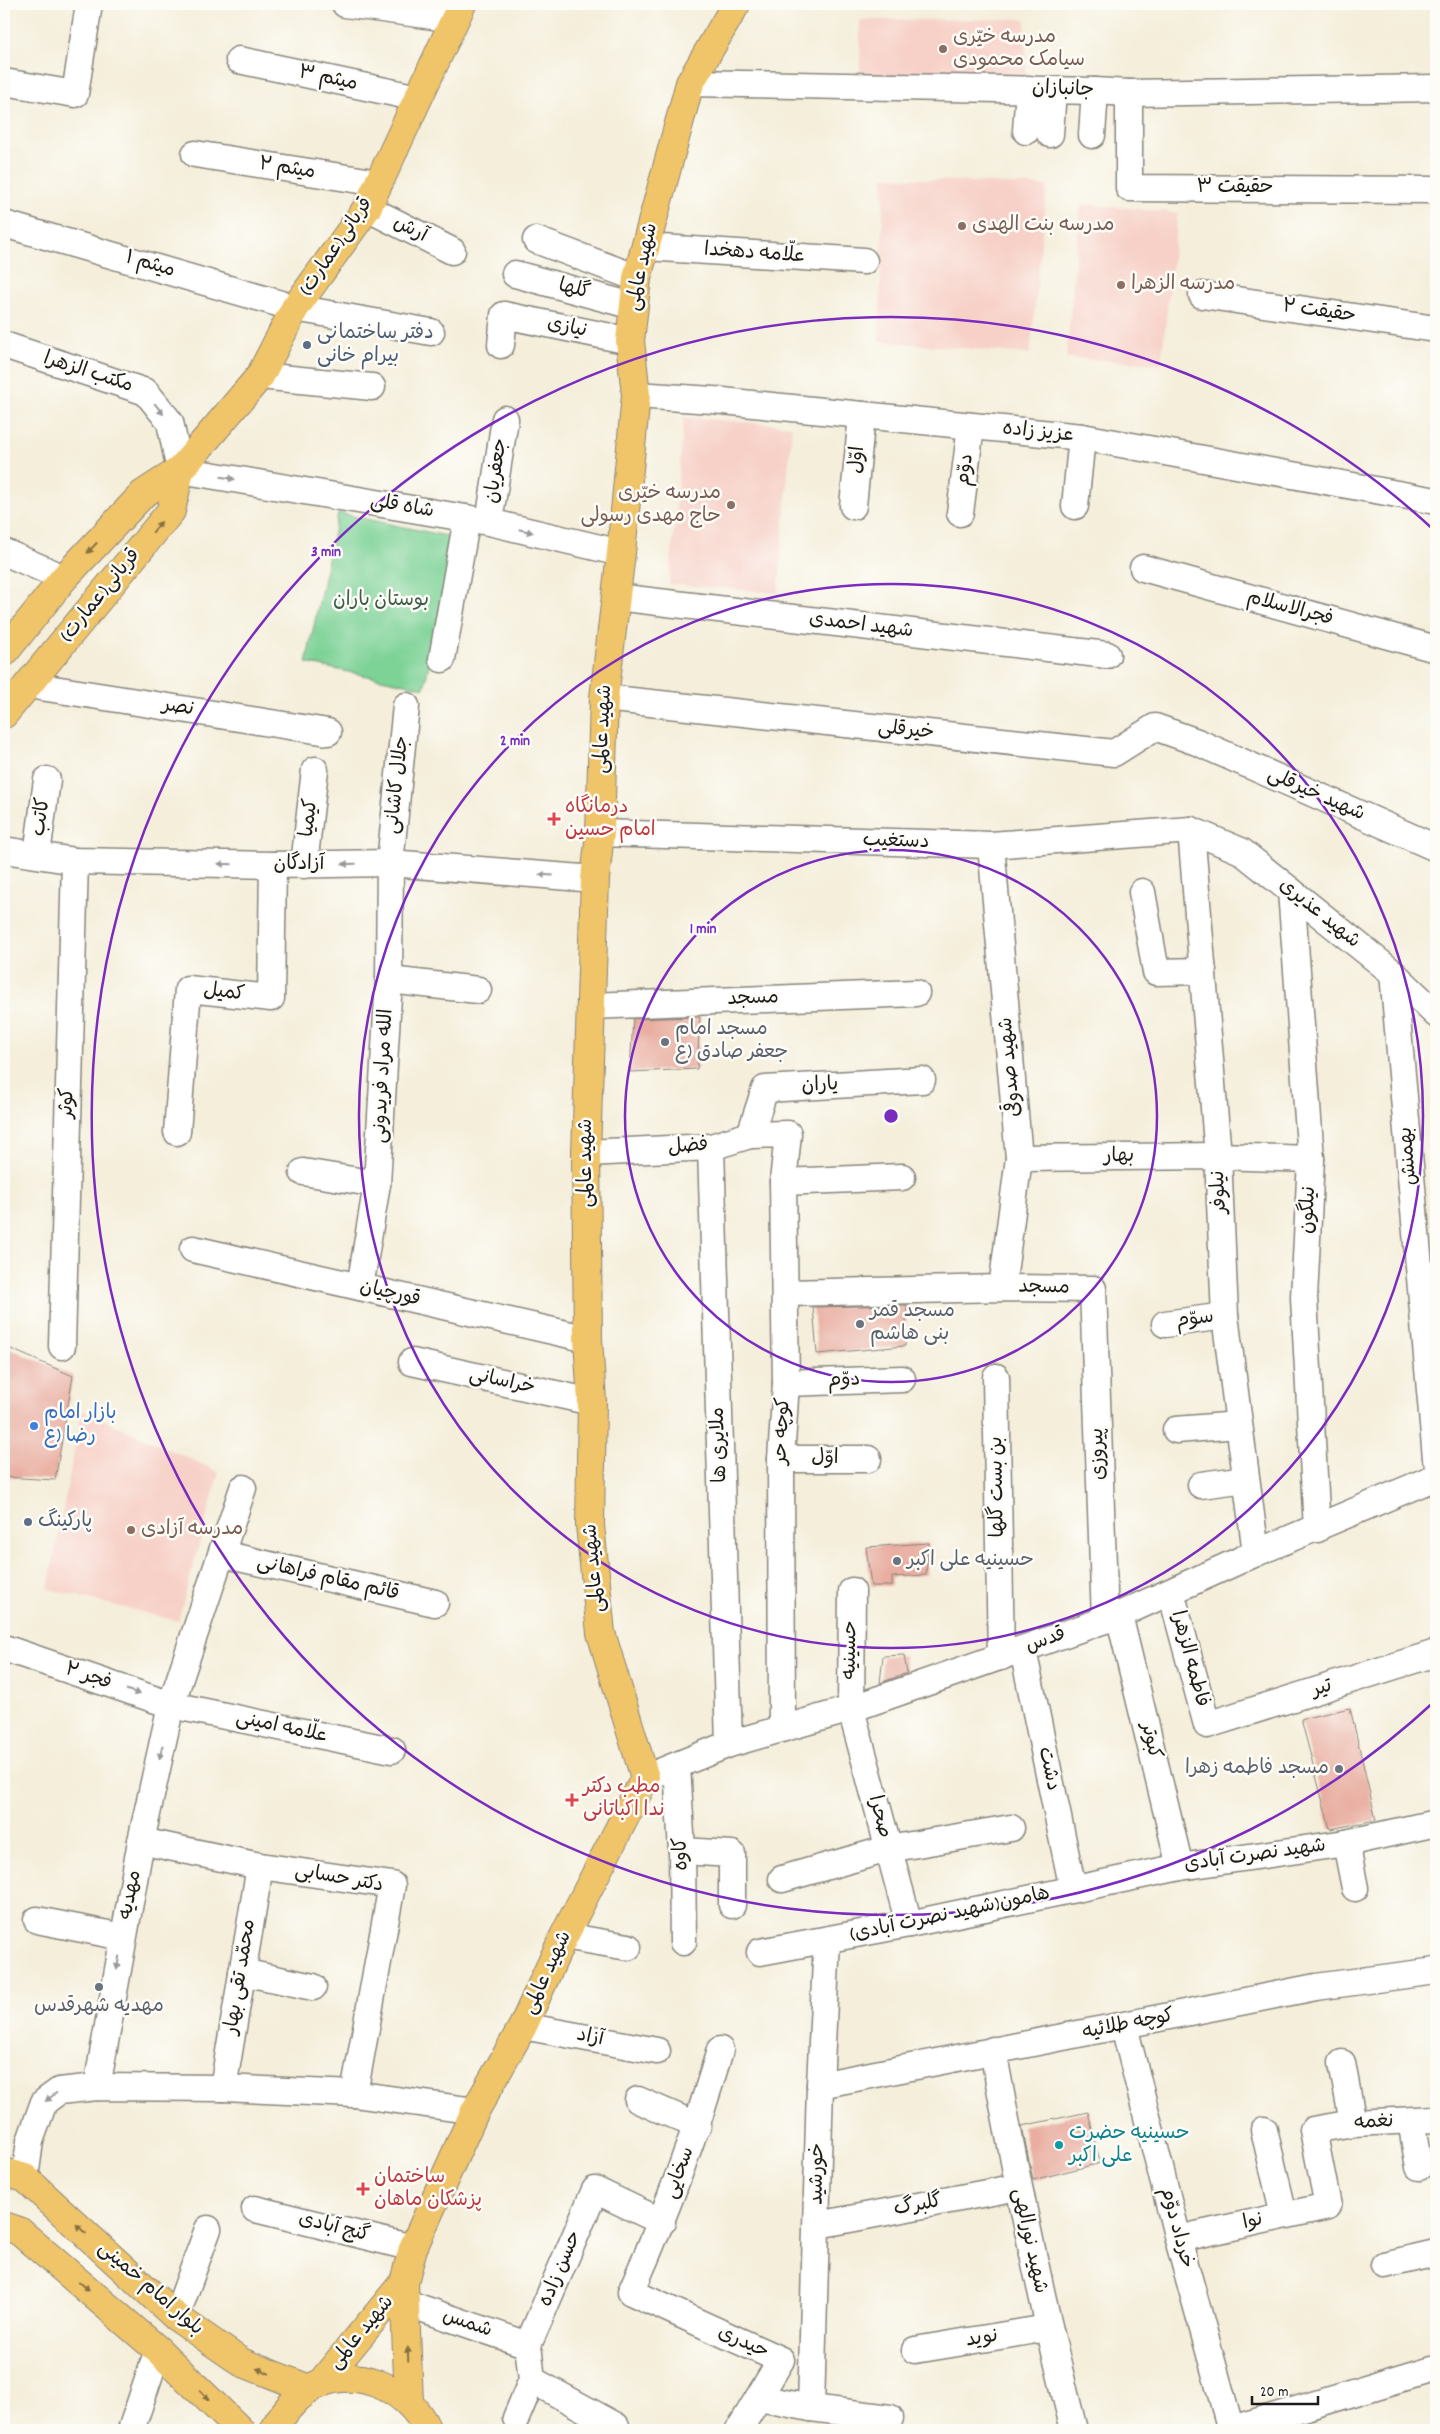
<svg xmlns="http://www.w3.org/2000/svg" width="1440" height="2434" font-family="Dekko,'Playpen Sans Arabic',sans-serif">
	<rect width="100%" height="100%" fill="#fdfcf7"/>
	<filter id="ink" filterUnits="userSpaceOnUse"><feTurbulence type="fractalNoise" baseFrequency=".02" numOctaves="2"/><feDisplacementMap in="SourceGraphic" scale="10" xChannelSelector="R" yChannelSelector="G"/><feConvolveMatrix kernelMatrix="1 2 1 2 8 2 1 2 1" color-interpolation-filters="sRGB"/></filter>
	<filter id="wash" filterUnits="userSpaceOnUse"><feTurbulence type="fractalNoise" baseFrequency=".0096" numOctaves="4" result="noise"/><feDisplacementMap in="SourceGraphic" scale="20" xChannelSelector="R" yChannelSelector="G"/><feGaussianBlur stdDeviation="1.12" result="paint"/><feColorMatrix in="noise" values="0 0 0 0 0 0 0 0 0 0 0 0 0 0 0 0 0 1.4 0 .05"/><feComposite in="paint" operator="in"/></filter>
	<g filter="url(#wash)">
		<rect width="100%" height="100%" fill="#f4eeda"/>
		<g fill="#f7d1c8">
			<polygon points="756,4 936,4 752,9"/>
			<polygon points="1025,19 1026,77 860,78 860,20"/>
			<polygon points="884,177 1047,186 1030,354 879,341"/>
			<polygon points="1081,204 1178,213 1161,364 1066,358"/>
			<polygon points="684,417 792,426 778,593 669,584"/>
			<polygon points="82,1410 219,1472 178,1621 48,1589"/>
		</g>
		<polygon fill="#7dd296" stroke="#4c7759" points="338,513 456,538 424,688 306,663"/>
		<g id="blocks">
			<g fill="#e9aea1">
				<polygon points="700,1017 697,1069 630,1072 633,1019"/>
				<polygon points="907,1305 905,1346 817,1354 813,1307"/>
				<polygon points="4,1346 73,1376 55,1480 4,1477"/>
				<polygon points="929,1543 926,1575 892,1577 892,1586 871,1586 866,1547"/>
				<polygon points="904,1655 907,1673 880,1683 883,1656"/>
				<polygon points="1350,1708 1376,1820 1330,1829 1301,1719"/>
				<polygon points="1088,2112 1100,2163 1033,2180 1022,2126"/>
			</g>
		</g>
	</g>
	<g filter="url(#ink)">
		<use href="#blocks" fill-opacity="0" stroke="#88857b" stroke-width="1"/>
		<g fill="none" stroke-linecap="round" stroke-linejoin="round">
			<g stroke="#88857b" stroke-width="29">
				<g id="minor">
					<polyline points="345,4 455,19"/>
					<polyline points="239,60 418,98"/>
					<polyline points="4,82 75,94 89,4"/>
					<polyline points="690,83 1095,91 1129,93 1436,88"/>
					<polyline points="1129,93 1129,188 1436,190"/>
					<polyline points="1026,131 1029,89"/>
					<polyline points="1050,134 1053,90"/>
					<polyline points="1092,135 1095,91"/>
					<polyline points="195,154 379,183"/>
					<polyline points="367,208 452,251"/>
					<polyline points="4,224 295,308 431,332"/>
					<polyline points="536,240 637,278"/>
					<polyline points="646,247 864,261"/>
					<polyline points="515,274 633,306"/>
					<polyline points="1202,295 1436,329"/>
					<polyline points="4,345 146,392 170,422 180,470 489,522 621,553"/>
					<polyline points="501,345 504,315 630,341"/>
					<polyline points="260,376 372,387"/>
					<polyline points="636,395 713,400 1082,437 1436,501"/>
					<polyline points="853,506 862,415"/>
					<polyline points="1075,506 1082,437"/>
					<polyline points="960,513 971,426"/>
					<polyline points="489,522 505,419"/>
					<polyline points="4,552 64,578"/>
					<polyline points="1143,568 1436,649"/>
					<polyline points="616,597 1107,655"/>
					<polyline points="442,659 467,518"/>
					<polyline points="28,685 328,732"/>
					<polyline points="604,698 1114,753 1155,727 1197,742 1436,848"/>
					<polyline points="1191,830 1218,1156 1225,1316 1256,1553"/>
					<polyline points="600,833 991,845 1191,830 1241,851 1393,973 1436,1014"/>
					<polyline points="991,845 1019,1158 1002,1288"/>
					<polyline points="4,850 75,861 273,865 390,863 595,879"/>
					<polyline points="37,854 47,780"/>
					<polyline points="304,865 315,770"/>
					<polyline points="1291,891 1311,1159 1304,1298 1317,1529"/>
					<polyline points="1142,892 1156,972 1203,971"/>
					<polyline points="1393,973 1436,1458"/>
					<polyline points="389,980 478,990"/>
					<polyline points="591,1006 916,993"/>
					<polyline points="177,1132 188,989 271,998 273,865"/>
					<polyline points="750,1135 765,1089 922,1080"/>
					<polyline points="711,1147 729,1744"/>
					<polyline points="586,1153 711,1147 750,1135 788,1134 783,1182 786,1383 781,1459 782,1727"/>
					<polyline points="1019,1158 1218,1156 1311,1159"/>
					<polyline points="303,1172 377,1184"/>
					<polyline points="783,1182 902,1177"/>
					<polyline points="193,1249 588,1339"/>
					<polyline points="360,1287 377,1184 389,980 390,863 406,706"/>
					<polyline points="786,1293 1002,1288 1093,1289 1105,1620"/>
					<polyline points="1165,1324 1225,1316"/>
					<polyline points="62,1346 75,861"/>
					<polyline points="412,1362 592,1402"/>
					<polyline points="996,1377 1001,1657"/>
					<polyline points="786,1383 902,1379"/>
					<polyline points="1176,1430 1238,1425"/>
					<polyline points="781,1459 868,1459"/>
					<polyline points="1201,1485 1246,1479"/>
					<polyline points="222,1554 435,1603"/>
					<polyline points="852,1591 851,1709 909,1924"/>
					<polyline points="1171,1592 1207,1725 1436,1653"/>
					<polyline points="1119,1615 1180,1867"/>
					<polyline points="4,1648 171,1705 392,1750"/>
					<polyline points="1023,1650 1073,1889"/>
					<polyline points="677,1766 682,1851 683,1942"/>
					<polyline points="645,1778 729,1744 851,1709 1119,1615 1256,1553 1436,1477"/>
					<polyline points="141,1841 260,1866 392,1885 354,2094"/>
					<polyline points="1346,1843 1355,1888"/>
					<polyline points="682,1851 732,1854 732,1905"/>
					<polyline points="782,1879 888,1849 1011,1828"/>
					<polyline points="37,1920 123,1937"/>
					<polyline points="564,1936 628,1947"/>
					<polyline points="760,1952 909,1924 1180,1867 1346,1843 1436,1823"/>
					<polyline points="242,1972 313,1987"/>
					<polyline points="523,2026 657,2051"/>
					<polyline points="1124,2026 1178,2239 1231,2430"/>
					<path d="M720,2050c-24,83 -54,163 -89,242l150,68 -42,70"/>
					<path d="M993,2050c23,128 49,254 81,380"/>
					<polyline points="1342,2063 1353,2123"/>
					<polyline points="820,2085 1316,1987 1436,1971"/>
					<polyline points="97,2087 141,1841 171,1705 243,1488"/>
					<polyline points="223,2088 260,1866"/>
					<polyline points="638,2100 698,2126"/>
					<polyline points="1411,2121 1419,2167"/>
					<polyline points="1264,2130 1284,2215"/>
					<polyline points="25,2178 30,2141 44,2102 59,2091 97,2087 223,2088 354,2094 475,2111"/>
					<polyline points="255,2209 413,2248"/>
					<polyline points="818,2225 1018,2187"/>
					<polyline points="1178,2239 1328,2206 1313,2130 1353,2123 1436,2119"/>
					<polyline points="1384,2265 1436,2253"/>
					<polyline points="406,2303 528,2345"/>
					<polyline points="176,2317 208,2229"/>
					<polyline points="915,2350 1048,2328"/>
					<polyline points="532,2380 616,2426"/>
					<polyline points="759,2398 811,2408 890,2418"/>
					<polyline points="811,2408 820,2085 827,1940"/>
					<polyline points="516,2418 532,2380 528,2345 595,2190 662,2222"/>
					<polyline points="131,2430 158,2350"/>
					<polyline points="1229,2430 1436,2368"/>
				</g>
			</g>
			<g stroke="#88857b" stroke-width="30">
				<g id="major">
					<polyline points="4,653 64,578 143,494 180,470 260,376 295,308 367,208 462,4"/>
					<polyline points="4,714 171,511 180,470"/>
					<polyline points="4,2172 25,2178 176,2317 241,2362 309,2389"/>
					<polyline points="4,2226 19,2231 158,2350 240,2430"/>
					<polyline points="404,2282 413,2248 475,2111 523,2026 564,1936 645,1778 601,1633 590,1525 592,1402 588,1339 586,1153 595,879 600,833 604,698 621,553 636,395 630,341 637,278 690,83 736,4"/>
					<polyline points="320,2384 404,2282 409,2402"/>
					<path d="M273,2430c10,-16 19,-29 35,-40 41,-29 101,-3 119,40"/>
				</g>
			</g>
			<use href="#minor" stroke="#fff" stroke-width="26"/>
			<use href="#major" stroke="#f0c469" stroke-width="28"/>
		</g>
		<defs><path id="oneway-solid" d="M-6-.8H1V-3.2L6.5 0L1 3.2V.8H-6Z" transform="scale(1.25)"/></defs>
		<g fill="#999">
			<use href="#oneway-solid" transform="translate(159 409) rotate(51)"/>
			<use href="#oneway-solid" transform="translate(228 478) rotate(10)"/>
			<use href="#oneway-solid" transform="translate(526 531) rotate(13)"/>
			<use href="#oneway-solid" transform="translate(225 864) rotate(-179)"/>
			<use href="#oneway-solid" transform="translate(349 864) rotate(178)"/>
			<use href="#oneway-solid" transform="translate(546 875) rotate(-176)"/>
			<use href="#oneway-solid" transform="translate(133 1692) rotate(19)"/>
			<use href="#oneway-solid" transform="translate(161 1752) rotate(103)"/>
			<use href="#oneway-solid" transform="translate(118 1963) rotate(100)"/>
			<use href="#oneway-solid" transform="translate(51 2097) rotate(143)"/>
		</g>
		<g fill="#867042">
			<use href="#oneway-solid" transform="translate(157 527) rotate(-51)"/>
			<use href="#oneway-solid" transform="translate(92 548) rotate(133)"/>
			<use href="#oneway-solid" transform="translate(81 2229) rotate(-137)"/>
			<use href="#oneway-solid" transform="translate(84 2286) rotate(41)"/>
			<use href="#oneway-solid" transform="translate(408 2354) rotate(-92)"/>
			<use href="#oneway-solid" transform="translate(263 2371) rotate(-158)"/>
			<use href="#oneway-solid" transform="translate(204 2395) rotate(44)"/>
		</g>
	</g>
	<g fill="none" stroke="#7b2cbf" stroke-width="2.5">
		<circle cx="891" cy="1116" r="266"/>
		<circle cx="891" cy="1116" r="532"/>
		<path d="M1436 1700A799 799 0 1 1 1436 532"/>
	</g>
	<g fill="#8d6e63" stroke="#fdfcf7" stroke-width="2">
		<circle cx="943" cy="49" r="5"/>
		<circle cx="962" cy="226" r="5"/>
		<circle cx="1121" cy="285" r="5"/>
		<circle cx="731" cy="505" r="5"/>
		<circle cx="131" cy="1530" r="5"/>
	</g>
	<g fill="#5c6f8a" stroke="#fdfcf7" stroke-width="2">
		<circle cx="307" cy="345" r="5"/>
		<circle cx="28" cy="1522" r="5"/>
	</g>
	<g fill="#e0444e" stroke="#fdfcf7" stroke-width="2">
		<path d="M551.5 811.5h5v5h5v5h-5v5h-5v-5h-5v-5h5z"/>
		<path d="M569.5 1792.5h5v5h5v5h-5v5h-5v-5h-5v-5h5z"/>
		<path d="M360.5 2181.5h5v5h5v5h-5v5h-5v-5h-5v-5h5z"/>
	</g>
	<g fill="#6b7280" stroke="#fdfcf7" stroke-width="2">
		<circle cx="665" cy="1042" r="5"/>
		<circle cx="860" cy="1324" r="5"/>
		<circle cx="897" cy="1561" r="5"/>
		<circle cx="1339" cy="1769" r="5"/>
		<circle cx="99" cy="1987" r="5"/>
	</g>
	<circle fill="#3f7fe0" stroke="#fdfcf7" stroke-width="2" cx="34" cy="1426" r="5"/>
	<circle fill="#0f9aa8" stroke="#fdfcf7" stroke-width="2" cx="1059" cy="2145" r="5"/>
	<g text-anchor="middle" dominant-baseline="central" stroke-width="5" stroke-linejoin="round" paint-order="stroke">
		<g font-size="20" fill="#785e54" stroke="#fdfcf7" text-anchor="start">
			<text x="953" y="38">مدرسه خیّری<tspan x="953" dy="23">سیامک محمودی</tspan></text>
			<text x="972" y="226">مدرسه بنت الهدی</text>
			<text x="1131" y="285">مدرسه الزهرا</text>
			<text x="721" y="494" text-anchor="end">مدرسه خیّری<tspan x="721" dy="23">حاج مهدی رسولی</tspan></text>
			<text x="141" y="1530">مدرسه آزادی</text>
		</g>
		<g font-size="20" fill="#1c1c1c" stroke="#fdfcf7">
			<text transform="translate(328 79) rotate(12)">میثم ۳</text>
			<text transform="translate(1063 90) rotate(2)">جانبازان</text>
			<text transform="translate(287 169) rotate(9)">میثم ۲</text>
			<text x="1235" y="188">حقیقت ۳</text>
			<text transform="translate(410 230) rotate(27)">آرش</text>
			<text transform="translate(337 247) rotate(-56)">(عمارت)قربانی</text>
			<text transform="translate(755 254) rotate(4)">علّامه دهخدا</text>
			<text transform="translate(150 265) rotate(16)">میثم ۱</text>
			<text transform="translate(643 267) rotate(-78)">شهید عالمی</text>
			<text transform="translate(574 290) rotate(15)">گلها</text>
			<text transform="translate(1319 312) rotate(8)">حقیقت ۲</text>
			<text transform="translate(567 328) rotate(12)">نیازی</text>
			<text transform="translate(88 373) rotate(18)">مکتب الزهرا</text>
			<text transform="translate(1038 433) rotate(6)">عزیز زاده</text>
			<text transform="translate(858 460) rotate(-85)">اوّل</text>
			<text transform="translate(966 470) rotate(-83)">دوّم</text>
			<text transform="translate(497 471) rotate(-82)">جعفریان</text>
			<text transform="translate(402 507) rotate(10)">شاه قلی</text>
			<text transform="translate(101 596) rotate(-51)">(عمارت)قربانی</text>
			<text transform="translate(1290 609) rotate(15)">فجرالاسلام</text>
			<text transform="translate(861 626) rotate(7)">شهید احمدی</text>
			<text transform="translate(178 708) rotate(9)">نصر</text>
			<text transform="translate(604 729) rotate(-87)">شهید عالمی</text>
			<text transform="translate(906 731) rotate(6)">خیرقلی</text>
			<text transform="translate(398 785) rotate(-84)">جلال کاشانی</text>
			<text transform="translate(1316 795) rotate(24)">شهید خیرقلی</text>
			<text transform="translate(42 817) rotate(-82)">کاتب</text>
			<text transform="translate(310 818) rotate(-83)">کیمیا</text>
			<text transform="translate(896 842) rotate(2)">دستغیب</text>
			<text x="299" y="865">آزادگان</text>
			<text transform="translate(1319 914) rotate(39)">شهید عذیری</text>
			<text transform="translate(224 993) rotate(7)">کمیل</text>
			<text transform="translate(753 999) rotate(-2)">مسجد</text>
			<text transform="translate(1011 1067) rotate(-95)">شهید صدوقی</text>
			<text transform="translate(384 1076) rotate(-87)">الله مراد فریدونی</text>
			<text transform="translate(820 1086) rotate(-3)">یاران</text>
			<text transform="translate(68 1103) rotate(-88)">کوثر</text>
			<text transform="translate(688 1147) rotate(-4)">فضل</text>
			<text transform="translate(1409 1156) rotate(-95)">بهمنش</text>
			<text transform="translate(1119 1157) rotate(-1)">بهار</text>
			<text transform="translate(587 1163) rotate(-90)">شهید عالمی</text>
			<text transform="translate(1220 1192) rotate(-93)">نیلوفر</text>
			<text transform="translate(1309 1210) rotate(-87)">نیلگون</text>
			<text transform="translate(1044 1288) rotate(1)">مسجد</text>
			<text transform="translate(390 1294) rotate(13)">قورچیان</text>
			<text transform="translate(1195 1320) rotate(-8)">سوّم</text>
			<text transform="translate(844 1381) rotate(-2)">دوّم</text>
			<text transform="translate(502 1382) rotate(12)">خراسانی</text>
			<text transform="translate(783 1431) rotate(-87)">کوچه حر</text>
			<text transform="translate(720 1445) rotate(-92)">ملایری ها</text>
			<text transform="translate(1099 1454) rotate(-92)">پیروزی</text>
			<text x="825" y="1459">اوّل</text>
			<text transform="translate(998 1487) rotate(-91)">بن بست گلها</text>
			<text transform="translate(595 1568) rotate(-95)">شهید عالمی</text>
			<text transform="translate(328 1579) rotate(13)">قائم مقام فراهانی</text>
			<text transform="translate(1046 1641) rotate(-20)">قدس</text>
			<text transform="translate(851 1650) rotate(-89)">حسینیه</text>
			<text transform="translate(1189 1659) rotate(75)">فاطمه الزهرا</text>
			<text transform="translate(88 1677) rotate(19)">فجر ۲</text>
			<text transform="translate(1322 1689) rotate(-17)">تیر</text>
			<text transform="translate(282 1728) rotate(12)">علّامه امینی</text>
			<text transform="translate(1150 1741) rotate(77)">کبوتر</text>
			<text transform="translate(1048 1769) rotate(78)">دشت</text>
			<text transform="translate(879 1817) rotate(75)">صحرا</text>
			<text transform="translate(682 1854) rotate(-92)">کاوه</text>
			<text transform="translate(1255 1856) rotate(-8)">شهید نصرت آبادی</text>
			<text transform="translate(339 1879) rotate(10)">دکتر حسابی</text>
			<text transform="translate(131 1895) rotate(-79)">مهدیه</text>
			<text transform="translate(950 1915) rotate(-12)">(شهید نصرت آبادی)هامون</text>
			<text transform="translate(548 1973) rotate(-65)">شهید عالمی</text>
			<text transform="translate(241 1977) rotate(-81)">محمّد تقی بهار</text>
			<text transform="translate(1128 2025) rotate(-11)">کوچه طلائیه</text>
			<text transform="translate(590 2038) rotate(11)">آزاد</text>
			<text transform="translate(1374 2123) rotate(-3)">نغمه</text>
			<text transform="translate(680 2173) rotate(-70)">سخایی</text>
			<text transform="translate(818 2174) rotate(-89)">خورشید</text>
			<text transform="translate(918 2206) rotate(-10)">گلبرگ</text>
			<text transform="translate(1253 2222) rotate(-13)">نوا</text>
			<text transform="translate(334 2228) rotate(14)">گنج آبادی</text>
			<text transform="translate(1176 2228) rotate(75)">خرداد دوّم</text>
			<text transform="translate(1029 2241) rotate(78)">شهید نورالهی</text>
			<text transform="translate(561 2269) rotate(-67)">حسن زاده</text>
			<text transform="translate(150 2289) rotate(41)">بلوار امام خمینی</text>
			<text transform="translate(467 2324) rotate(19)">شمس</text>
			<text transform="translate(362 2333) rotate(-50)">شهید عالمی</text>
			<text transform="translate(982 2339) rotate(-9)">نوید</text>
			<text transform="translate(743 2343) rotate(24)">حیدری</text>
		</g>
		<g font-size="20" fill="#4e5e75" stroke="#fdfcf7" text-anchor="start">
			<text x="317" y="334">دفتر ساختمانی<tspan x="317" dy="23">بیرام خانی</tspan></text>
			<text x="38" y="1522">پارکینگ</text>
		</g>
		<g font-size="20" fill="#3e5c47" stroke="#fdfcf7">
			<text x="381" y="601">بوستان باران</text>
		</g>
		<g font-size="20" fill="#be3a42" stroke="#fdfcf7" text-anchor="start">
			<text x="565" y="808">درمانگاه<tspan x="565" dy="23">امام حسین</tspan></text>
			<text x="583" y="1788">مطب دکتر<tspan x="583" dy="23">ندا اکباتانی</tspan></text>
			<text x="374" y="2178">ساختمان<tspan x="374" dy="23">پزشکان ماهان</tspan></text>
		</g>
		<g font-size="20" fill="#5b616d" stroke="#fdfcf7" text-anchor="start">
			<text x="675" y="1030">مسجد امام<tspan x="675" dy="23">جعفر صادق (ع</tspan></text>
			<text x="870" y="1312">مسجد قمر<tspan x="870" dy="23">بنی هاشم</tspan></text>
			<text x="907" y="1561">حسینیه علی اکبر</text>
			<text x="1329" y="1769" text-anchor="end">مسجد فاطمه زهرا</text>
			<text x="99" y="2007" text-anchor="middle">مهدیه شهرقدس</text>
		</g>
		<g font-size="20" fill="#366cbe" stroke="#fdfcf7" text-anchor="start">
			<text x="44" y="1414">بازار امام<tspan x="44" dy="23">رضا (ع</tspan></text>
		</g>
		<g font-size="20" fill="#0d838f" stroke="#fdfcf7" text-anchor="start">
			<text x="1069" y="2134">حسینیه حضرت<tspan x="1069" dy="23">علی اکبر</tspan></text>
		</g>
	</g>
	<circle cx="891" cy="1116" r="8" fill="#7b2cbf" stroke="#fdfcf7" stroke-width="2.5"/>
	<g font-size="15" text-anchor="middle" font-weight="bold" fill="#7b2cbf" stroke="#fdfcf7" stroke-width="5" stroke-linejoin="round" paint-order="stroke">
		<text x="326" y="556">3 min</text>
		<text x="515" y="745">2 min</text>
		<text x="703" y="933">1 min</text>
	</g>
	<rect width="1440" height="2434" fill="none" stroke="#fdfcf7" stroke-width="20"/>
	<path d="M1252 2396v8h66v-8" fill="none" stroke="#1c1c1c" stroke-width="2.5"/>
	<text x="1260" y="2396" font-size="15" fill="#1c1c1c" stroke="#fdfcf7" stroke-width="4" paint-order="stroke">20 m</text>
</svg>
